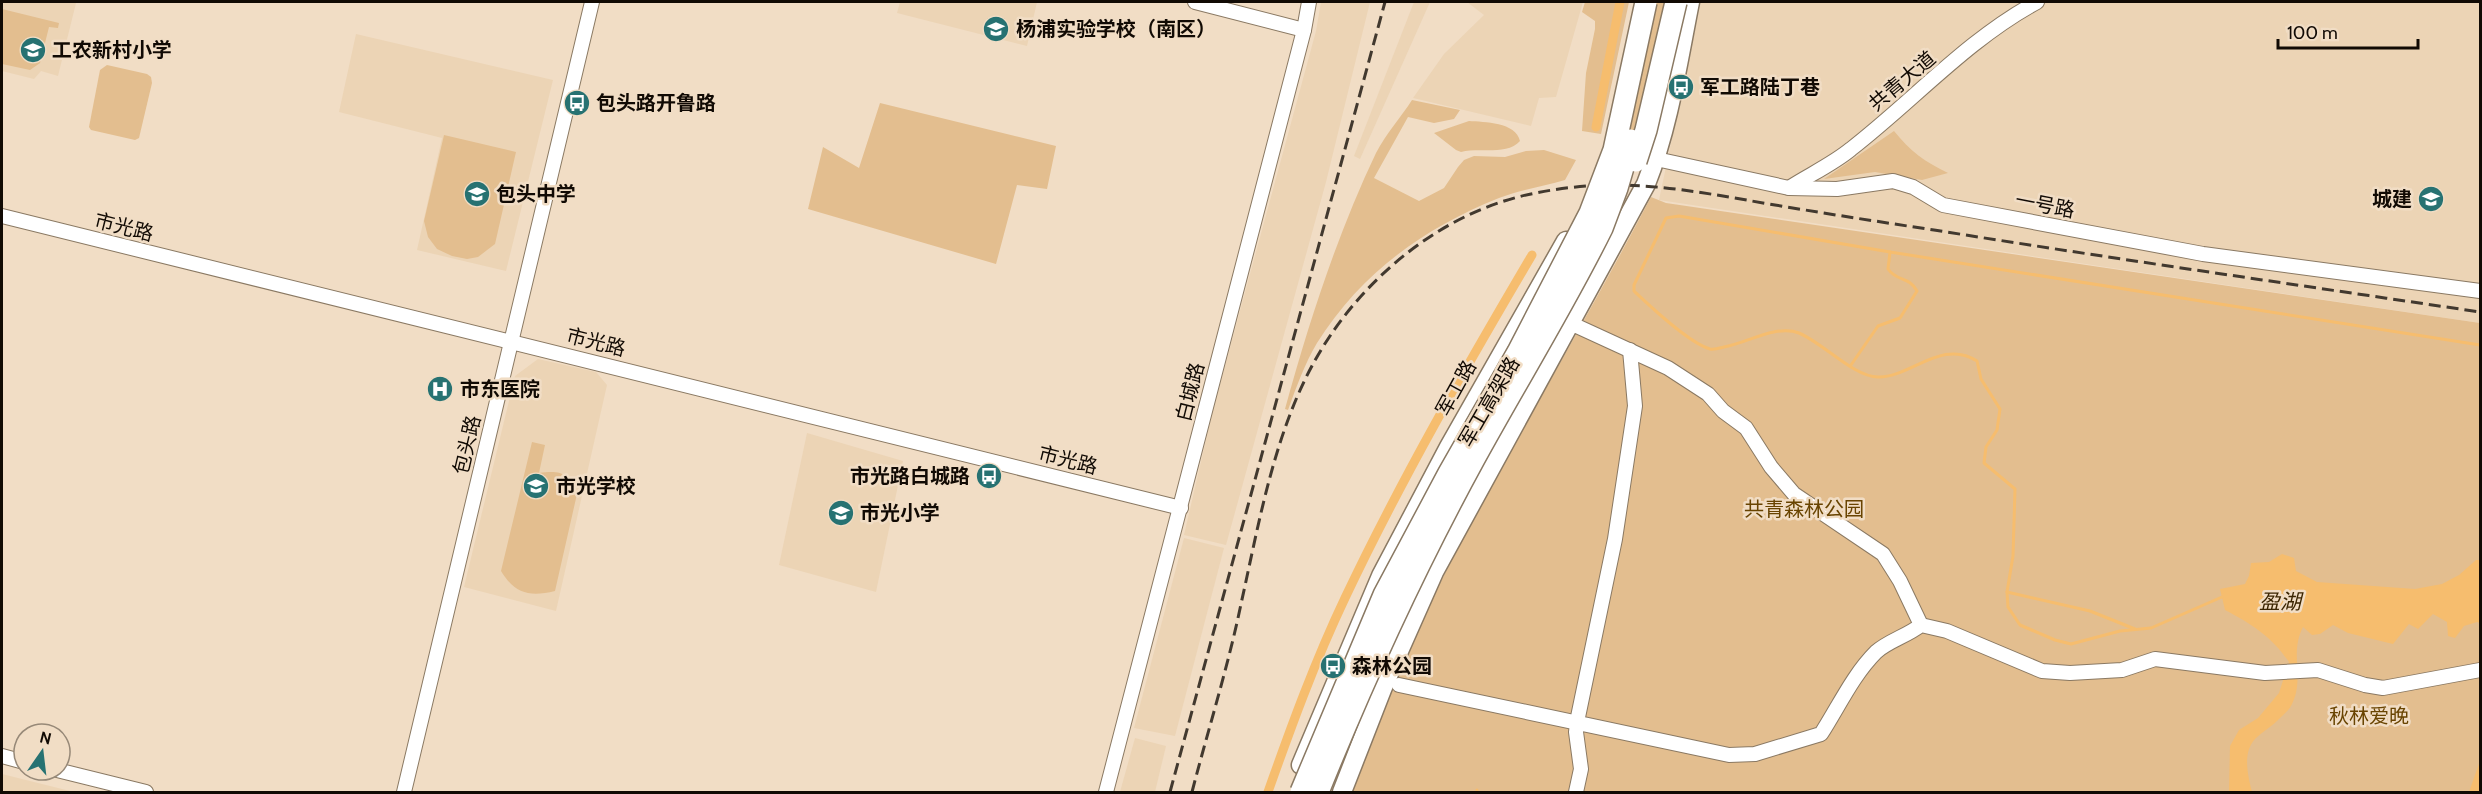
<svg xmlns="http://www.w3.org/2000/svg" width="2482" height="794" font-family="Cabin,'Noto Sans SC',sans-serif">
	<rect width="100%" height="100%" fill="#f1ddc5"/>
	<g fill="#ecd4b5">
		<polygon points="2,2 76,3 58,76 41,71 34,79 2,71"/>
		<polygon points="900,2 1037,2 1027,46 897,13"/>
		<polygon points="1321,2 1370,2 1326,182 1226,545 1184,535 1212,414 1316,31"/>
		<polygon points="1414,2 1430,2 1360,159 1354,156"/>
		<polygon points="1467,2 1583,2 1556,97 1539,98 1531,126 1413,98 1444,54 1484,15"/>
		<polygon points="1701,2 2480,2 2480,323 1659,200"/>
		<polygon points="356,34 553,80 506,271 417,250 442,138 339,112"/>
		<polygon points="538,359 596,372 607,385 556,611 464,587 515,376"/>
		<polygon points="807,433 903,461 876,592 779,565"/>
		<polygon points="1184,538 1224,548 1175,736 1134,728"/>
		<polygon points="1135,738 1166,746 1155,792 1120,792"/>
		<polygon points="2,774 70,791 69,792 2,792"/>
	</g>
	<g fill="#e3be8f">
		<polygon points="1585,2 1629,2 1601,134 1582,131 1586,73 1595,29 1595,21 1582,12"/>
		<polygon points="1656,2 1683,2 1655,132 1630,132 1628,126"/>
		<polygon points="2,9 59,23 58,28 49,27 40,63 30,70 2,64"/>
		<polygon points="107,65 147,74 151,77 152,83 139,138 135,140 91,130 89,127 100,70"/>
		<path d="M1412,100l48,10 -6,9 -20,4 -26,-6 -34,61 45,23 25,-13 14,-21 6,-7 10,-4 31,1 21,-6 18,-1 32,10 -11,20c-21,6 -45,10 -66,18 -75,30 -138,75 -182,145 -12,20 -21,45 -29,67l-3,-1c24,-87 52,-174 91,-256 10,-19 25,-36 36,-53z"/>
		<polygon points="880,103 1056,146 1047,189 1017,185 996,264 808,209 823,147 859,168"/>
		<path d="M1469,121c15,1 47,1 51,20 -13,15 -41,6 -59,11l-5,-2 -22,-17z"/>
		<path d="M1894,131c16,20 31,31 54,42l-26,7 -47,-8 -51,7z"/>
		<polygon points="444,135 516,152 495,244 478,257 467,259 452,256 437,249 428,237 424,221"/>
		<path d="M1651,197l15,6 814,120v469h-1133c16,-39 31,-79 48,-117 76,-164 172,-318 256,-478z"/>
		<path d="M532,442l13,3 -6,28c22,-3 30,0 38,21l-22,97c-25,6 -40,3 -54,-20z"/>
	</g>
	<g fill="#f6bd6e">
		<path d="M2282,554l12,4 2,13 21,11 98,7 27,-5 17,-9 17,-15h4v63l-3,-1 -13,4 -9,12 -7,-2 -1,-14 -14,-8 -15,15 -9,-5 -16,20 -45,-11 -15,-8 -13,9 -8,1 -9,-8c-14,27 2,51 -11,77 -2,5 -8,10 -12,14 -7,8 -17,13 -25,21 -13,14 -7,37 -3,53h-23l1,-46 9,-16 19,-12 21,-25 10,-31c-17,-25 -37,-38 -64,-52l-5,-21 25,-5 4,-8 2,-13 18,-1z"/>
		<polygon points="2480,761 2480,792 2469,792"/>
	</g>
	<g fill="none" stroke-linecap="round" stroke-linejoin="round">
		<g stroke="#f6bd6e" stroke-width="3">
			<polyline points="1890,252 2480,345"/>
			<path d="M1851,365l27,-39 22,-8 17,-27c-8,-15 -20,-9 -29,-22l2,-17 -211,-36 -13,2 -32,67v6c17,16 55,52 76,58 4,1 10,-1 14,-2 23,-4 53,-23 75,-14 24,10 55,44 79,44 32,1 64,-39 99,-16l4,18 19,30 -3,21 -11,17 -2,16 31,26 -2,67 -6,36 1,15 12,18 35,15 16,4 49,-13 31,-3 71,-31"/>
			<polyline points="2007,592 2090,611 2135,629"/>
			<polyline points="1477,790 1477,792"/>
		</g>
		<g stroke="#f6bd6e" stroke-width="9">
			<polyline points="1596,127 1620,2"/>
			<path d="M1268,792c23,-65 47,-131 77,-194 56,-118 121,-231 187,-343"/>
		</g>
		<g stroke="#8a7963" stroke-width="16">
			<g id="minor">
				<polyline points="1195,2 1304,30"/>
				<polyline points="1647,157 1789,188 1837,189 1893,181 1913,187 1943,205 2203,254 2480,291"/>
				<path d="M1789,188c20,-13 44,-24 62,-39 62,-48 117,-110 186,-147"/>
				<polyline points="2,216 1181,508"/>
				<polyline points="1570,323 1668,368 1708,394 1723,411 1746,428 1771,467 1794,494 1883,554 1900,581 1921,625"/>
				<path d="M1399,685l330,70 26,-1 66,-20c18,-28 32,-59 55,-82 12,-11 31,-16 45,-27l26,6 95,40 28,2 52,-3 33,-11 110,14 53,-3 47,15 18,3 97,-18"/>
				<polyline points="2,756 24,762"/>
				<polyline points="57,770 146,792"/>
				<polyline points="404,792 592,2"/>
				<polyline points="1106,792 1304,30 1309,2"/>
				<polyline points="1576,792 1581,769 1576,732 1578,717 1615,539 1635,406 1630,350"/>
			</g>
		</g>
		<g stroke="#8a7963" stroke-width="21">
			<g id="major">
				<polyline points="1301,765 1381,576 1449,447 1566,241"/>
				<path d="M1342,792l41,-105 51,-115 212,-388c23,-58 32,-122 44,-182"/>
			</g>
		</g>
		<use href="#minor" stroke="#fff" stroke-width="14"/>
		<use href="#major" stroke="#fff" stroke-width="18"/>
		<g stroke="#42392f" stroke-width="3" stroke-dasharray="12 6" stroke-linecap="butt">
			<polyline points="1170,792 1385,2"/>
			<path d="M1192,792c16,-62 36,-125 49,-188 20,-90 36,-188 87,-265 46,-70 120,-128 203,-145 89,-19 156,-4 244,11 53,9 106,17 159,25 182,29 364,55 546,82"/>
		</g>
		<g stroke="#8a7963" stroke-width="24" stroke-linecap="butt">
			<g id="highway-bridge">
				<polyline points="1636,161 1646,130 1676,2"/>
				<polyline points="1301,792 1384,595 1449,473 1518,352 1590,213 1614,150 1646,2"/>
				<path d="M1318,792c46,-114 97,-225 156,-333 42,-77 89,-152 128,-231l15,-40 14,-48"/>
			</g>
		</g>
		<use href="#highway-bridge" stroke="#fff" stroke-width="21"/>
	</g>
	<defs>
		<g id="school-disc" transform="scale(1.35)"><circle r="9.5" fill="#277272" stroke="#f1ddc5"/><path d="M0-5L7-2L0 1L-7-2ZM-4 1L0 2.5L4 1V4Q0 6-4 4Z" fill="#fff"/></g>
		<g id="bus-disc" transform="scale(1.35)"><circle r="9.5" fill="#277272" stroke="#f1ddc5"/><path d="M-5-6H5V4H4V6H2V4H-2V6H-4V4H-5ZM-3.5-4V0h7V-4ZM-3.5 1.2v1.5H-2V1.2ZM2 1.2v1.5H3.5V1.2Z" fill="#fff"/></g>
		<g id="hospital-disc" transform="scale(1.35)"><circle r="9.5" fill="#277272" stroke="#f1ddc5"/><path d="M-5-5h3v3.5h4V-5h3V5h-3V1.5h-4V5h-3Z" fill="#fff"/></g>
	</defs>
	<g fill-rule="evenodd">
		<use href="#school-disc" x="996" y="29"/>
		<use href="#school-disc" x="33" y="50"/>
		<use href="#bus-disc" x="1681" y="87"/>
		<use href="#bus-disc" x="577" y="103"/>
		<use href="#school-disc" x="477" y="194"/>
		<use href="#school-disc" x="2431" y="199"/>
		<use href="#hospital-disc" x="440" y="389"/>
		<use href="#bus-disc" x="989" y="476"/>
		<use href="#school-disc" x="536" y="486"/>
		<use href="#school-disc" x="841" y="513"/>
		<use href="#bus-disc" x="1333" y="666"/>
	</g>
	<g text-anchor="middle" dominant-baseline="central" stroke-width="5" stroke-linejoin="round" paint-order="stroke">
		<g font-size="20" font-weight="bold" fill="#110a04" stroke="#f1ddc5" text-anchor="start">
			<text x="1016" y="29">杨浦实验学校（南区）</text>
			<text x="52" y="50">工农新村小学</text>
			<text x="1700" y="87">军工路陆丁巷</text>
			<text x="596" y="103">包头路开鲁路</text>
			<text x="496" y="194">包头中学</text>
			<text x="2412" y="199" text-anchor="end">城建</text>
			<text x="460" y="389">市东医院</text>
			<text x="970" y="476" text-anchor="end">市光路白城路</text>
			<text x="556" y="486">市光学校</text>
			<text x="860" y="513">市光小学</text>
			<text x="1352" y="666">森林公园</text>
		</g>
		<g font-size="20" fill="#110a04" stroke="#f1ddc5">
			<text transform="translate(1902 81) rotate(-40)">共青大道</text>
			<text transform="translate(2045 205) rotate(11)">一号路</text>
			<text transform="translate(124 227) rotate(14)">市光路</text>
			<text transform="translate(596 342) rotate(14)">市光路</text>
			<text transform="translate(1456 388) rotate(-61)">军工路</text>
			<text transform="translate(1190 392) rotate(-76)">白城路</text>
			<text transform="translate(1489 402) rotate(-60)">军工高架路</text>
			<text transform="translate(467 445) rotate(-77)">包头路</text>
			<text transform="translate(1068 460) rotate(14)">市光路</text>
		</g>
		<g font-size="20" fill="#694401" stroke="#f1ddc5">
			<text x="1804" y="509">共青森林公园</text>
			<text x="2369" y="716">秋林爱晚</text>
		</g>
		<g font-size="21" font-style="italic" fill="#3b2501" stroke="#f1ddc5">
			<text x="2280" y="601">盈湖</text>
		</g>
	</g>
	<rect width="2482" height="794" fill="none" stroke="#110a04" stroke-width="6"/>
	<g transform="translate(42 752) rotate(14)"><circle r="28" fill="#f1ddc5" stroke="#978978" stroke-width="1.5"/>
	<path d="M0-4.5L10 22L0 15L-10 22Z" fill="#277272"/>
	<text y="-9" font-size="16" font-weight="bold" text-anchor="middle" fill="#110a04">N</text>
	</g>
	<path d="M2278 39v9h140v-9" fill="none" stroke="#110a04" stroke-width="3"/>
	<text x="2287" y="39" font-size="18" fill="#110a04" stroke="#f1ddc5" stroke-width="4.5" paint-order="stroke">100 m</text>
</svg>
